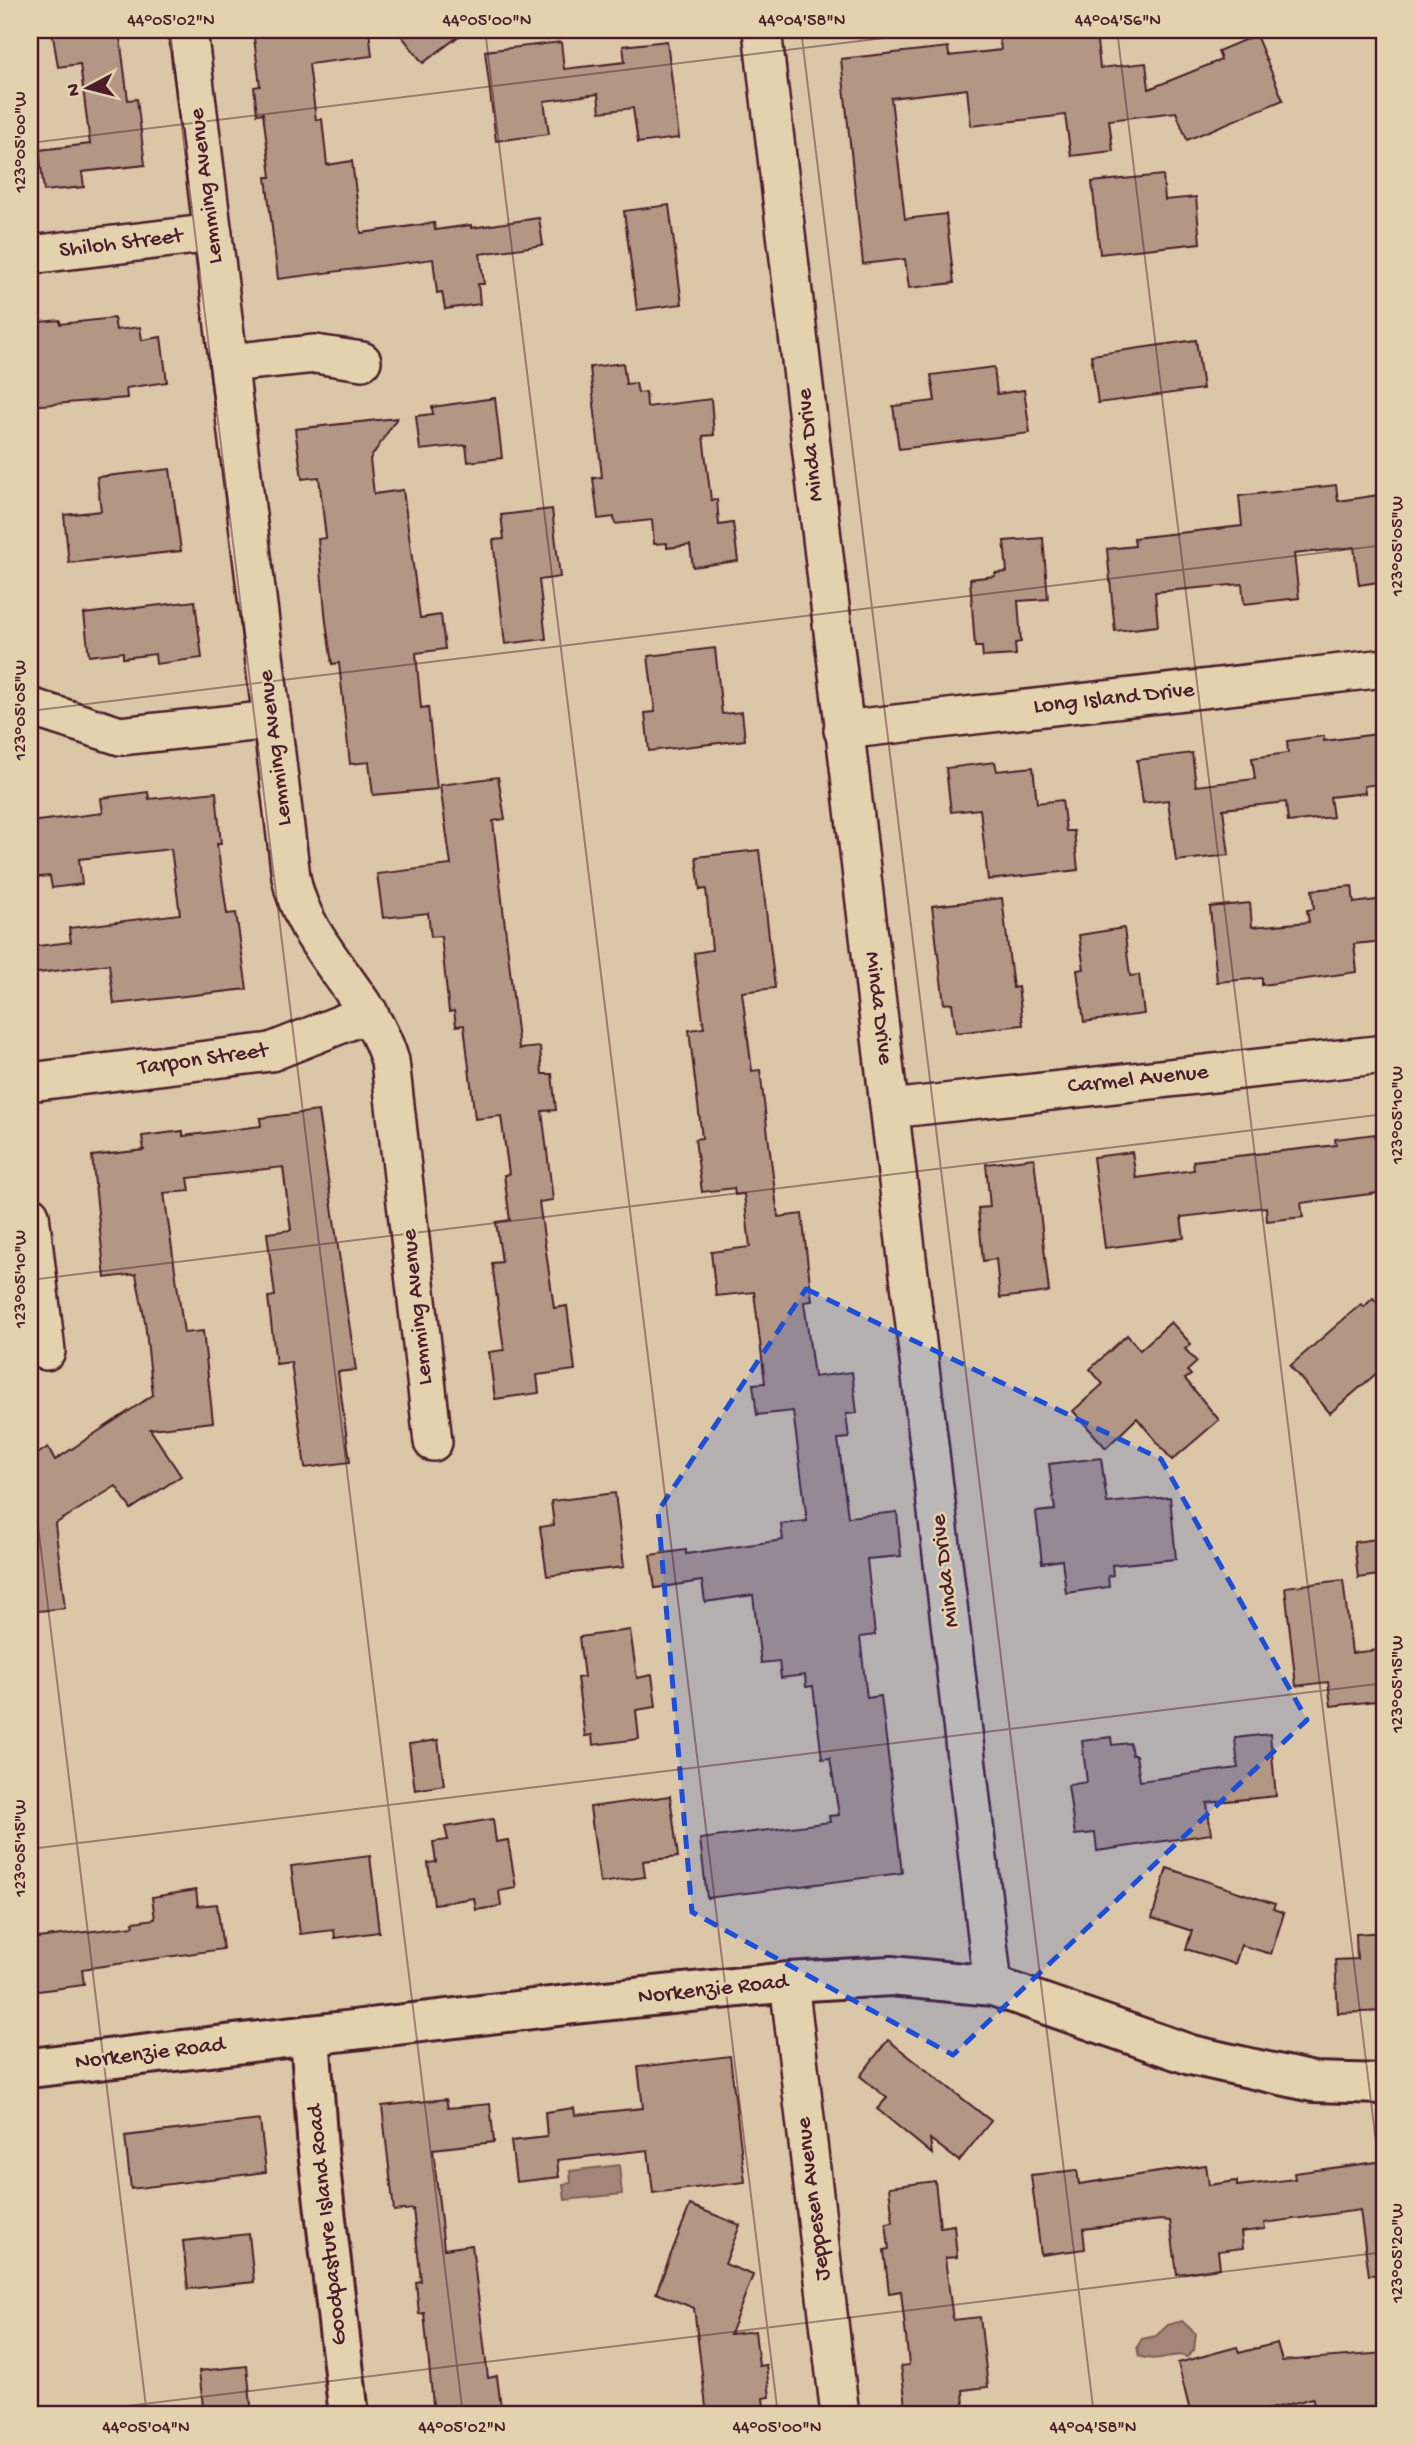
<svg xmlns="http://www.w3.org/2000/svg" width="1415" height="2445" font-family="'Gochi Hand',sans-serif">
	<rect width="100%" height="100%" fill="#dbc7a7"/>
	<filter id="ink" filterUnits="userSpaceOnUse"><feTurbulence type="fractalNoise" baseFrequency=".0143" numOctaves="2"/><feDisplacementMap in="SourceGraphic" scale="14" xChannelSelector="R" yChannelSelector="G"/><feConvolveMatrix kernelMatrix="1 2 1 2 8 2 1 2 1" color-interpolation-filters="sRGB"/></filter>
	<g filter="url(#ink)">
		<g fill="#a38677" stroke="#7f5d59" stroke-width="2">
			<polygon points="619,2165 622,2194 565,2200 563,2184 571,2183 570,2171"/>
			<path d="M1182,2321l14,13 -2,16 -7,7c-15,-6 -29,7 -48,-1l-2,-9 5,-8 14,-3 12,-11z"/>
		</g>
		<g fill="#b29884" stroke="#4a1f2b" stroke-width="2">
			<polygon points="52,30 119,30 128,100 137,99 145,165 82,172 84,187 44,191 39,150 90,144 80,64 58,67"/>
			<polygon points="253,30 369,30 372,56 309,64 316,120 322,119 327,165 352,161 361,233 434,223 435,230 471,225 471,228 539,218 543,245 480,254 484,284 478,284 480,304 445,309 442,292 437,293 433,259 278,279 266,177 271,177 263,113 257,114 254,87 260,86"/>
			<polygon points="397,30 467,30 423,63"/>
			<polygon points="1037,30 1039,40 1096,33 1100,68 1146,63 1149,89 1221,60 1218,51 1256,35 1283,100 1187,140 1176,112 1109,120 1113,151 1071,156 1065,115 971,126 967,89 891,98 905,219 946,214 954,283 909,288 905,259 863,264 841,59 948,47 949,56 1001,50 999,34"/>
			<polygon points="667,41 679,138 638,143 633,108 600,112 598,94 544,101 549,134 496,141 485,51 561,42 564,69 625,62 623,46"/>
			<polygon points="1163,175 1165,200 1196,197 1200,243 1100,254 1092,182"/>
			<polygon points="669,205 682,304 637,310 624,211"/>
			<polygon points="114,318 116,330 140,327 142,340 161,337 167,382 126,388 127,398 30,406 30,323 60,320 60,324"/>
			<polygon points="1196,340 1203,389 1098,403 1091,355"/>
			<polygon points="623,363 626,384 636,383 638,393 646,392 647,407 711,399 714,435 703,436 711,500 717,500 719,525 733,523 738,561 693,567 690,545 667,548 667,543 654,544 652,520 615,524 614,517 598,519 593,478 602,477 590,367"/>
			<polygon points="994,367 997,394 1024,390 1030,433 899,449 893,406 935,401 931,375"/>
			<polygon points="495,398 502,458 468,462 466,445 420,450 416,416 433,414 432,407"/>
			<polygon points="397,418 370,459 374,494 403,490 420,618 441,615 445,649 416,653 421,708 428,707 437,789 373,795 369,762 350,764 339,663 332,664 326,622 318,539 326,538 319,477 302,479 295,429"/>
			<polygon points="170,469 181,551 69,563 64,515 101,511 97,477"/>
			<polygon points="1336,485 1338,501 1379,495 1380,505 1385,504 1385,581 1359,585 1354,547 1294,554 1299,598 1244,604 1242,584 1155,592 1158,626 1115,631 1107,549 1135,546 1134,538 1242,526 1239,496"/>
			<polygon points="552,509 560,577 539,580 546,639 505,644 493,540 504,539 501,515"/>
			<polygon points="1043,538 1048,599 1018,601 1021,642 1015,643 1016,655 983,657 982,647 975,647 970,579 995,576 995,573 1007,572 1004,541"/>
			<polygon points="195,601 202,658 156,664 155,654 123,658 123,652 89,656 84,614"/>
			<polygon points="715,648 722,714 742,712 745,740 649,751 645,713 655,712 648,656"/>
			<polygon points="1385,733 1385,783 1364,786 1365,793 1330,797 1333,817 1288,822 1286,802 1223,809 1229,855 1176,861 1168,800 1143,803 1137,760 1192,753 1196,786 1255,779 1252,758 1288,753 1287,741 1324,736 1324,741"/>
			<polygon points="995,762 997,771 1033,767 1037,803 1062,800 1066,831 1074,831 1078,870 988,880 980,809 951,812 946,768"/>
			<polygon points="498,777 505,819 493,821 519,1049 540,1047 542,1074 552,1074 556,1110 542,1111 553,1200 539,1202 554,1308 567,1306 575,1370 537,1375 539,1393 495,1399 489,1352 504,1350 492,1263 502,1262 496,1222 510,1220 504,1175 509,1174 501,1116 475,1119 464,1025 456,1026 454,1011 449,1012 441,936 431,937 428,913 383,918 377,874 451,865 440,785"/>
			<polygon points="148,792 149,799 216,792 221,844 217,844 227,914 236,913 247,989 114,1004 109,964 30,974 30,947 71,942 69,928 180,914 171,849 79,859 82,884 52,888 50,876 30,878 30,822 103,813 101,798"/>
			<polygon points="759,850 775,988 742,992 752,1071 760,1070 778,1217 802,1214 812,1301 804,1302 814,1377 852,1372 857,1413 846,1414 849,1438 838,1439 848,1517 897,1512 901,1556 867,1559 875,1635 860,1637 867,1698 881,1696 902,1873 707,1898 700,1839 830,1822 829,1816 839,1815 830,1758 822,1759 813,1686 806,1687 805,1675 781,1678 779,1661 761,1663 753,1595 705,1602 702,1581 655,1588 650,1555 686,1550 686,1554 783,1540 781,1524 807,1521 793,1411 757,1415 753,1384 765,1383 754,1292 716,1296 711,1252 750,1247 744,1194 735,1195 734,1188 702,1192 695,1139 702,1138 689,1030 704,1028 694,953 712,950 706,889 700,890 696,857"/>
			<polygon points="1352,886 1354,903 1385,899 1385,941 1354,944 1357,972 1262,985 1262,978 1217,982 1210,907 1250,903 1252,927 1309,922 1307,910 1314,909 1312,890"/>
			<polygon points="1002,898 1013,988 1018,987 1023,1025 956,1033 952,1003 944,1004 932,906"/>
			<polygon points="1124,928 1130,976 1139,975 1144,1014 1084,1022 1077,970 1084,969 1079,935"/>
			<polygon points="318,1111 356,1370 338,1372 350,1462 305,1468 291,1362 276,1364 268,1297 275,1296 267,1233 291,1230 283,1167 188,1178 190,1191 164,1193 184,1333 203,1331 213,1422 150,1429 181,1476 131,1509 116,1486 55,1524 65,1608 30,1612 30,1459 48,1447 55,1460 153,1395 145,1322 136,1274 105,1278 92,1156 144,1150 142,1136 183,1131 183,1136 261,1126 260,1118"/>
			<polygon points="1375,1134 1377,1147 1385,1146 1385,1192 1301,1203 1303,1217 1267,1221 1266,1207 1181,1217 1184,1238 1105,1248 1093,1157 1132,1152 1136,1178 1194,1170 1193,1161 1336,1145 1335,1139"/>
			<polygon points="1034,1158 1049,1292 1000,1298 996,1259 983,1261 978,1208 990,1207 986,1164"/>
			<polygon points="1373,1298 1385,1312 1385,1366 1330,1413 1290,1366 1361,1304 1364,1307"/>
			<polygon points="1171,1322 1191,1344 1185,1349 1197,1362 1187,1371 1191,1375 1185,1379 1219,1420 1172,1460 1137,1418 1106,1448 1073,1411 1103,1384 1090,1369 1127,1335 1140,1350"/>
			<polygon points="1101,1458 1107,1503 1170,1497 1176,1559 1112,1565 1113,1575 1108,1576 1109,1587 1066,1593 1062,1560 1042,1563 1036,1512 1055,1510 1049,1464"/>
			<polygon points="615,1493 624,1567 547,1576 540,1527 554,1525 551,1501"/>
			<polygon points="1385,1538 1385,1574 1358,1578 1354,1542"/>
			<polygon points="1343,1580 1352,1653 1378,1650 1384,1700 1331,1706 1328,1682 1296,1686 1285,1587"/>
			<polygon points="630,1630 637,1678 652,1675 656,1707 636,1710 639,1739 593,1745 592,1735 585,1736 577,1678 584,1677 579,1637"/>
			<polygon points="1270,1734 1276,1796 1207,1803 1211,1834 1097,1851 1095,1833 1075,1835 1068,1785 1087,1782 1082,1741 1111,1737 1112,1745 1130,1743 1132,1755 1136,1755 1140,1781 1238,1768 1235,1738"/>
			<polygon points="438,1740 444,1785 415,1790 409,1744"/>
			<polygon points="670,1796 678,1857 643,1861 645,1877 600,1883 590,1807"/>
			<polygon points="493,1819 496,1842 508,1840 516,1888 499,1891 501,1906 476,1910 474,1898 434,1904 428,1863 436,1862 433,1842 448,1840 445,1827"/>
			<polygon points="370,1856 379,1932 335,1938 334,1930 300,1934 291,1866"/>
			<polygon points="1167,1868 1275,1904 1273,1909 1284,1913 1271,1954 1241,1945 1235,1964 1186,1949 1192,1931 1152,1918"/>
			<polygon points="196,1890 198,1906 217,1904 223,1949 82,1969 84,1985 30,1992 30,1939 134,1926 133,1922 155,1919 152,1897"/>
			<polygon points="1385,1932 1385,2011 1338,2013 1335,1960 1357,1959 1356,1934"/>
			<polygon points="888,2040 991,2121 959,2161 930,2139 932,2154 877,2109 887,2098 860,2076"/>
			<polygon points="730,2056 745,2182 653,2193 648,2150 557,2160 559,2177 516,2182 511,2141 547,2137 545,2112 574,2108 575,2115 643,2108 638,2067"/>
			<polygon points="446,2099 448,2108 490,2104 494,2142 433,2149 444,2249 472,2245 488,2378 497,2376 502,2415 434,2415 424,2313 419,2314 416,2282 421,2281 413,2209 394,2211 382,2106"/>
			<polygon points="260,2120 266,2172 131,2189 125,2136"/>
			<polygon points="1385,2161 1385,2274 1369,2275 1360,2210 1264,2223 1265,2229 1241,2232 1243,2248 1218,2251 1220,2268 1177,2274 1170,2221 1161,2220 1083,2229 1085,2249 1041,2255 1031,2175 1077,2170 1079,2184 1206,2165 1209,2185 1237,2181 1237,2186 1295,2179 1294,2173"/>
			<polygon points="935,2181 940,2227 954,2225 957,2257 945,2258 953,2320 980,2317 988,2387 963,2390 964,2407 907,2414 901,2366 909,2365 901,2291 889,2293 884,2250 889,2249 886,2223 893,2222 889,2187"/>
			<polygon points="690,2205 740,2225 725,2264 753,2275 730,2334 755,2331 759,2366 766,2365 770,2397 763,2398 765,2415 707,2415 694,2308 656,2293"/>
			<polygon points="249,2234 254,2282 188,2289 183,2241"/>
			<polygon points="1277,2343 1282,2361 1385,2353 1385,2410 1314,2415 1313,2398 1248,2415 1191,2415 1178,2363 1237,2347 1239,2353"/>
			<polygon points="247,2366 252,2415 204,2415 199,2371"/>
		</g>
		<g fill="none" stroke-linecap="round" stroke-linejoin="round">
			<g stroke="#4a1f2b" stroke-width="42">
				<g id="street">
					<path d="M188,30l103,847c13,71 79,115 99,184l43,381"/>
					<polyline points="762,30 993,1986"/>
					<polyline points="30,255 213,233"/>
					<polyline points="229,363 315,354 362,361"/>
					<polyline points="30,707 120,736 272,720"/>
					<polyline points="843,730 1385,668"/>
					<polyline points="30,1082 271,1052 369,1013"/>
					<polyline points="890,1109 1385,1054"/>
					<polyline points="30,1215 46,1351"/>
					<polyline points="789,1982 840,2415"/>
				</g>
			</g>
			<g stroke="#4a1f2b" stroke-width="44">
				<g id="secondary">
					<polyline points="310,2035 318,2151 349,2415"/>
					<polyline points="30,2068 575,2004 789,1982 891,1976 993,1986 1191,2055 1313,2082 1385,2084"/>
				</g>
			</g>
			<use href="#street" stroke="#e4d2af" stroke-width="37"/>
			<use href="#secondary" stroke="#e4d2af" stroke-width="38"/>
		</g>
	</g>
	<path fill="#1d4ed8" fill-opacity="0.2" stroke="#1d4ed8" stroke-width="5" stroke-dasharray="14 9" stroke-linejoin="round" d="M806,1289l355,170 146,261 -354,335 -261,-143 -34,-401z"/>
	<path fill="none" stroke="#4a1f2b" stroke-width="2" stroke-opacity="0.45" d="M170,30l293,2385M485,30l293,2385M801,30l293,2385M1117,30l268,2186M30,143l919,-113M30,711l1355,-166M30,1280l1355,-166M30,1460l117,955M30,1849l1355,-166M53,2415l1332,-163"/>
	<g text-anchor="middle" dominant-baseline="central" stroke-width="5" stroke-linejoin="round" paint-order="stroke">
		<g font-size="23" fill="#4a1f2b" stroke="#e4d2af">
			<text transform="translate(207 186) rotate(-97)">Lemming Avenue</text>
			<text transform="translate(121 244) rotate(-7)">Shiloh Street</text>
			<text transform="translate(811 445) rotate(-96)">Minda Drive</text>
			<text transform="translate(1114 699) rotate(-6)">Long Island Drive</text>
			<text transform="translate(276 748) rotate(-97)">Lemming Avenue</text>
			<text transform="translate(878 1008) rotate(83)">Minda Drive</text>
			<text transform="translate(203 1060) rotate(-8)">Tarpon Street</text>
			<text transform="translate(1138 1080) rotate(-6)">Carmel Avenue</text>
			<text transform="translate(418 1307) rotate(-96)">Lemming Avenue</text>
			<text transform="translate(946 1571) rotate(-97)">Minda Drive</text>
			<text transform="translate(713 1990) rotate(-6)">Norkenzie Road</text>
			<text transform="translate(150 2054) rotate(-7)">Norkenzie Road</text>
			<text transform="translate(814 2199) rotate(-97)">Jeppesen Avenue</text>
			<text transform="translate(328 2225) rotate(-96)">Goodpasture Island Road</text>
		</g>
	</g>
	<rect width="1415" height="2445" fill="none" stroke="#e4d2af" stroke-width="77"/>
	<g transform="translate(88 88) rotate(263)" stroke="#e4d2af" stroke-width="5" paint-order="stroke">
	<path d="M0-5L12 26L0 18L-12 26Z" fill="#4a1f2b"/>
	<text y="-10" font-size="19" font-weight="bold" text-anchor="middle" fill="#4a1f2b">N</text>
	</g>
	<rect x="38" y="38" width="1338" height="2368" fill="none" stroke="#4a1f2b" stroke-width="2.5"/>
	<g font-size="18" text-anchor="middle" fill="#4a1f2b">
		<text x="171" y="25">44°05'02"N</text>
		<text x="487" y="25">44°05'00"N</text>
		<text x="802" y="25">44°04'58"N</text>
		<text x="1118" y="25">44°04'56"N</text>
		<text transform="translate(19 142) rotate(-90)" y="6">123°05'00"W</text>
		<text transform="translate(1396 546) rotate(-90)" y="6">123°05'05"W</text>
		<text transform="translate(19 710) rotate(-90)" y="6">123°05'05"W</text>
		<text transform="translate(1396 1115) rotate(-90)" y="6">123°05'10"W</text>
		<text transform="translate(19 1279) rotate(-90)" y="6">123°05'10"W</text>
		<text transform="translate(1396 1684) rotate(-90)" y="6">123°05'15"W</text>
		<text transform="translate(19 1848) rotate(-90)" y="6">123°05'15"W</text>
		<text transform="translate(1396 2253) rotate(-90)" y="6">123°05'20"W</text>
		<text x="146" y="2432">44°05'04"N</text>
		<text x="462" y="2432">44°05'02"N</text>
		<text x="777" y="2432">44°05'00"N</text>
		<text x="1093" y="2432">44°04'58"N</text>
	</g>
</svg>
